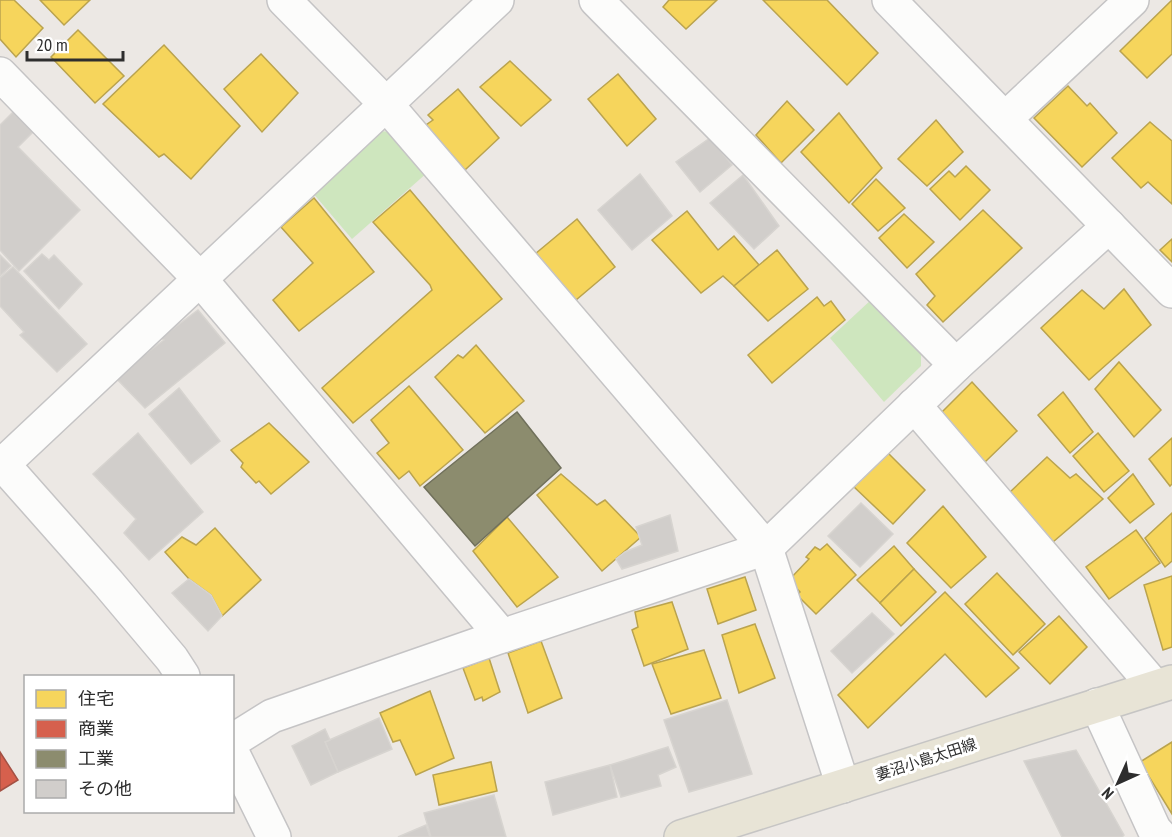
<svg xmlns="http://www.w3.org/2000/svg" width="1172" height="837" font-family="'PT Sans Narrow','Noto Sans JP',sans-serif">
	<rect width="100%" height="100%" fill="#ece8e4"/>
	<g fill="#cee6be">
		<polygon points="376,131 396,132 428,172 352,239 312,192"/>
		<polygon points="872,299 921,350 921,366 884,402 830,338"/>
	</g>
	<g fill="#f6d55c" stroke="#baa34e" stroke-width="1.5">
		<polygon points="0,0 14,0 43,28 16,57 0,39"/>
		<polygon points="40,0 90,0 64,25"/>
		<polygon points="669,0 717,0 686,29 663,7"/>
		<polygon points="763,0 827,0 878,53 847,85"/>
		<polygon points="1172,0 1172,54 1147,78 1120,51"/>
		<polygon points="78,30 124,76 95,103 51,57"/>
		<polygon points="164,45 240,126 191,179 164,154 159,157 103,104"/>
		<polygon points="261,54 298,93 262,132 224,89"/>
		<polygon points="510,61 551,100 521,126 480,87"/>
		<polygon points="618,74 656,119 627,146 588,99"/>
		<polygon points="1068,86 1087,106 1090,103 1117,133 1082,167 1034,118"/>
		<polygon points="458,89 499,138 465,170 426,125 433,120 428,115"/>
		<polygon points="787,101 814,130 781,163 756,135"/>
		<polygon points="839,113 882,168 849,203 801,152"/>
		<polygon points="936,120 963,152 927,186 898,159"/>
		<polygon points="1150,122 1172,141 1172,204 1148,182 1141,188 1112,158"/>
		<polygon points="966,166 990,190 960,220 930,189 949,171 955,177"/>
		<polygon points="876,179 905,208 878,231 852,204"/>
		<polygon points="410,190 502,299 353,423 322,388 432,290 430,285 373,222"/>
		<polygon points="314,198 374,272 299,331 273,300 313,263 281,227"/>
		<polygon points="983,210 1022,248 943,322 927,305 935,296 916,274"/>
		<polygon points="687,211 718,250 734,236 759,265 734,286 723,276 701,293 652,240"/>
		<polygon points="904,214 934,242 907,268 879,238"/>
		<polygon points="577,219 615,267 576,300 535,254"/>
		<polygon points="1172,239 1172,262 1160,250"/>
		<polygon points="777,250 808,289 768,321 734,286"/>
		<polygon points="1124,289 1151,325 1089,380 1041,328 1082,290 1104,309"/>
		<polygon points="817,297 824,306 831,301 845,320 772,383 748,355"/>
		<polygon points="476,345 524,401 485,433 435,377 458,355 463,358"/>
		<polygon points="1119,362 1161,410 1134,437 1095,389"/>
		<polygon points="972,382 1017,431 984,463 940,414"/>
		<polygon points="409,386 463,450 420,486 409,471 399,479 377,453 389,443 371,420"/>
		<polygon points="1063,392 1093,432 1070,453 1038,415"/>
		<polygon points="269,423 309,462 271,494 259,481 256,483 241,467 243,463 231,450"/>
		<polygon points="1098,433 1129,471 1104,492 1073,456"/>
		<polygon points="1172,438 1172,484 1170,486 1149,459"/>
		<polygon points="887,452 925,490 893,524 852,485"/>
		<polygon points="1047,457 1070,478 1076,474 1103,499 1053,542 1010,492"/>
		<polygon points="561,474 597,505 605,500 641,537 602,571 537,495"/>
		<polygon points="1133,474 1154,504 1130,523 1108,498"/>
		<polygon points="943,506 986,557 951,588 907,543"/>
		<polygon points="1172,513 1172,561 1165,567 1145,538"/>
		<polygon points="507,517 558,577 517,607 473,551"/>
		<polygon points="215,528 261,580 222,616 211,595 189,579 165,552 182,537 196,545"/>
		<polygon points="1136,530 1160,563 1109,599 1086,567"/>
		<polygon points="827,544 856,575 816,614 797,595 800,592 789,580 809,559 806,557 815,547 820,550"/>
		<polygon points="894,546 914,569 880,603 857,580"/>
		<polygon points="914,569 936,592 901,626 880,603"/>
		<polygon points="997,573 1045,624 1013,655 965,604"/>
		<polygon points="1172,576 1172,647 1163,650 1144,585"/>
		<polygon points="745,577 756,610 718,624 707,589"/>
		<polygon points="945,592 1019,668 986,697 945,654 868,728 838,695"/>
		<polygon points="672,602 688,649 644,666 632,630 638,627 635,612"/>
		<polygon points="1059,616 1087,647 1050,684 1019,652"/>
		<polygon points="755,624 775,678 739,693 722,635"/>
		<polygon points="541,641 562,698 528,713 508,653"/>
		<polygon points="704,650 721,698 671,714 652,664"/>
		<polygon points="489,658 500,692 483,701 482,697 475,700 463,668"/>
		<polygon points="430,691 454,758 416,775 400,740 393,742 380,713"/>
		<polygon points="1172,742 1172,814 1140,762"/>
		<polygon points="491,762 497,791 439,805 433,775"/>
	</g>
	<polygon fill="#d6604d" stroke="#a45144" stroke-width="1.5" points="0,752 18,780 0,791"/>
	<polygon fill="#8c8c6e" stroke="#70705b" stroke-width="1.5" points="517,412 561,468 475,546 424,487"/>
	<g fill="#d1cecb" stroke="#d7d4d0" stroke-width="1.5">
		<polygon points="13,112 33,132 18,147 80,210 19,271 0,250 0,125"/>
		<polygon points="710,138 732,165 700,192 676,162"/>
		<polygon points="640,174 672,216 632,250 598,210"/>
		<polygon points="743,175 779,226 754,249 710,203"/>
		<polygon points="42,254 49,260 54,255 82,284 59,309 24,271"/>
		<polygon points="0,255 11,266 0,276"/>
		<polygon points="13,267 87,344 57,372 20,335 24,332 0,306 0,278"/>
		<polygon points="198,310 225,343 145,408 115,377 164,340 161,338"/>
		<polygon points="179,388 220,441 191,464 149,414"/>
		<polygon points="138,433 203,512 149,560 124,533 136,519 93,474"/>
		<polygon points="861,503 893,534 860,567 828,536"/>
		<polygon points="670,515 678,551 622,569 616,559 625,552 642,545 636,527"/>
		<polygon points="189,579 211,595 222,616 208,631 172,593"/>
		<polygon points="872,613 894,634 852,673 831,651"/>
		<polygon points="727,700 752,774 689,792 664,720"/>
		<polygon points="379,718 392,749 338,772 325,742"/>
		<polygon points="325,729 330,740 325,742 338,772 311,785 292,746"/>
		<polygon points="668,747 676,767 658,775 661,786 621,797 610,765"/>
		<polygon points="1076,750 1124,835 1122,837 1062,837 1024,761"/>
		<polygon points="610,765 617,797 553,815 545,782"/>
		<polygon points="494,795 506,837 431,837 424,813"/>
		<polygon points="426,825 430,837 398,837"/>
	</g>
	<g fill="none" stroke-linecap="round" stroke-linejoin="round">
		<g stroke="#c5c4c5" stroke-width="36">
			<g id="minor">
				<polyline points="284,0 386,104 766,548 843,786"/>
				<polyline points="596,0 956,365"/>
				<polyline points="889,0 1172,291"/>
				<polyline points="0,74 200,279 502,636"/>
				<polyline points="1005,119 1132,0"/>
				<polyline points="914,405 1155,687"/>
				<polyline points="0,461 108,583 172,659 183,676"/>
				<polyline points="0,467 497,0"/>
				<polyline points="1097,705 1154,829 1161,837"/>
				<polyline points="232,741 272,716 502,636 766,548 956,365 1109,226"/>
				<polyline points="232,752 274,837"/>
			</g>
		</g>
		<g stroke="#c6c5c4" stroke-width="36">
			<polyline id="major" points="681,837 1172,682"/>
		</g>
		<use href="#minor" stroke="#fcfcfb" stroke-width="33"/>
		<use href="#major" stroke="#e8e4d6" stroke-width="33"/>
	</g>
	<g text-anchor="middle" dominant-baseline="central" stroke-width="6" stroke-linejoin="round" paint-order="stroke">
		<g font-size="15" fill="#2e2e2e" stroke="#fff">
			<text transform="translate(926 759) rotate(-18)">妻沼小島太田線</text>
		</g>
	</g>
	<rect x="24" y="675" width="210" height="138" fill="#ffffff" stroke="#ababab" stroke-width="1.5"/>
	<rect x="36" y="690" width="30" height="18" fill="#f6d55c" stroke="#ababab" stroke-width="1.5"/>
	<text x="78" y="705" font-size="18" fill="#2e2e2e">住宅</text>
	<rect x="36" y="720" width="30" height="18" fill="#d6604d" stroke="#ababab" stroke-width="1.5"/>
	<text x="78" y="735" font-size="18" fill="#2e2e2e">商業</text>
	<rect x="36" y="750" width="30" height="18" fill="#8c8c6e" stroke="#ababab" stroke-width="1.5"/>
	<text x="78" y="765" font-size="18" fill="#2e2e2e">工業</text>
	<rect x="36" y="780" width="30" height="18" fill="#d1cecb" stroke="#ababab" stroke-width="1.5"/>
	<text x="78" y="795" font-size="18" fill="#2e2e2e">その他</text>
	<g transform="translate(1118 783) rotate(225)" stroke="#ffffff" stroke-width="4.5" paint-order="stroke">
	<path d="M0-4.5L10 22L0 15L-10 22Z" fill="#2e2e2e"/>
	<text y="-9" font-size="16" font-weight="bold" text-anchor="middle" fill="#2e2e2e">N</text>
	</g>
	<path d="M27 51v9h96v-9" fill="none" stroke="#2e2e2e" stroke-width="3"/>
	<text x="36" y="51" font-size="18" fill="#2e2e2e" stroke="#ffffff" stroke-width="4.5" paint-order="stroke">20 m</text>
</svg>
